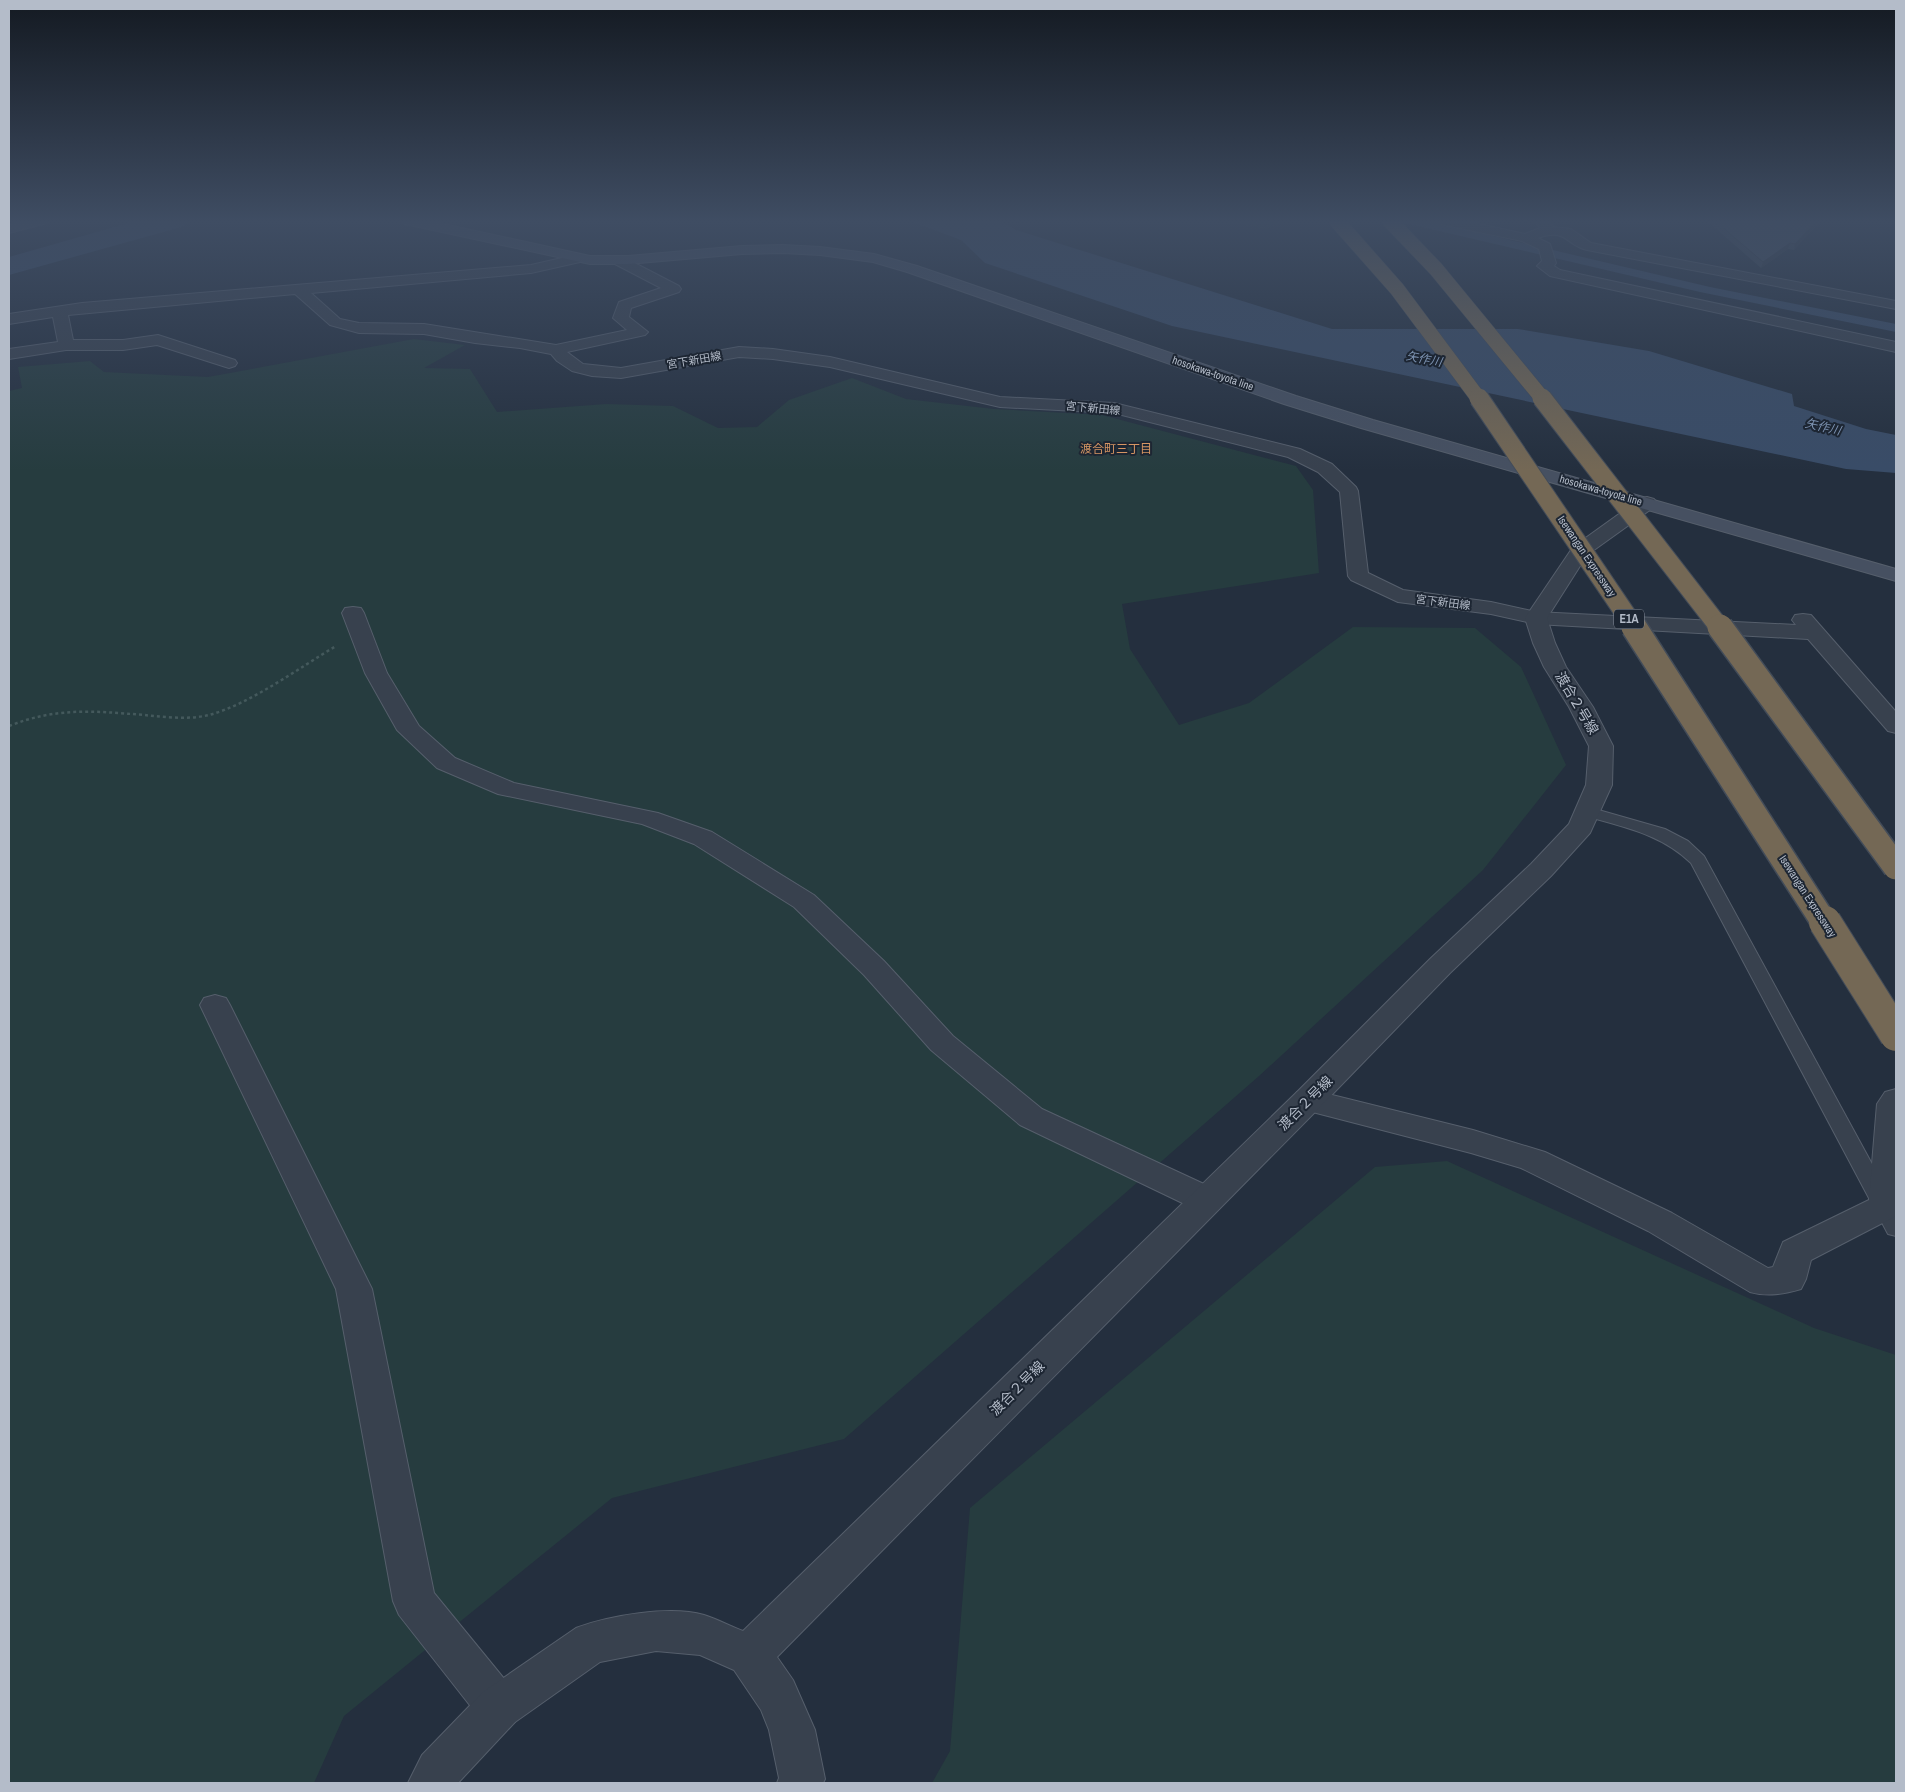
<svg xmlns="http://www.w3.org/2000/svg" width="1905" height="1792" font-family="'Archivo Narrow','Noto Sans JP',sans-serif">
	<rect width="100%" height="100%" fill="#242f3e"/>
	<g fill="#263c3f">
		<polygon points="1210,220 1288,220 1267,229"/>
		<polygon points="414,339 465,345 424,368 470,369 497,412 606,404 673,406 718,428 757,427 789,400 852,378 906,399 994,409 1102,415 1296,466 1313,490 1319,573 1122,604 1130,649 1179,725 1249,703 1353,627 1475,628 1521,667 1566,765 1483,870 1259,1076 844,1439 612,1498 344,1716 314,1783 9,1783 9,391 22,388 18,367 90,361 104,372 208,377"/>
		<polygon points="1447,1161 1814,1328 1896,1355 1896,1783 932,1783 950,1751 970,1508 1375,1167"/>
	</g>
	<g fill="#394c67">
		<polygon points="908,220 1000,220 1016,230 1332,329 1518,329 1649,351 1792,394 1794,406 1866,429 1896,435 1896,473 1846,469 1172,326 985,263 961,240"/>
		<polygon points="1392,220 1425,220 1710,287 1896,324 1896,332 1700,292"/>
	</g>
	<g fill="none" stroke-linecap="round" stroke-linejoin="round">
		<polygon fill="#394c67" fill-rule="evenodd" points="139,220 189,220 185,226 9,275 9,257"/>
		<g stroke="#565f6c" stroke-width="2">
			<path id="service" d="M1588,807l77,22 23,12 16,15 192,352v28l-8,-2 -197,-371c-31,-30 -69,-36 -109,-48l-2,-3 2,-3z"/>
		</g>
		<g stroke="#565f6c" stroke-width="2">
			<g id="minor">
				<path d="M1434,220h27l64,14 15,-6 -6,-8h15l4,7 18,2 20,14 305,58v8l-309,-59c-23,-6 -20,-22 -49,-12l12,6 6,19 -2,3 6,4 336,72v10l-346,-76 -13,-10 5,-5 -3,-12 -17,-8 -82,-17z"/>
				<polygon points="575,255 580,256 582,259 580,262 531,273 311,293 340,319 359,323 424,324 556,345 627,330 613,318 619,302 661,288 613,263 611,260 613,257 623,257 679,286 681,289 679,292 631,308 629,317 648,332 645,335 567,352 583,364 621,368 739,347 773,349 830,357 1000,397 1114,403 1300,449 1332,464 1356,487 1358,491 1368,573 1403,590 1491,602 1536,612 1796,625 1792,620 1795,615 1803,614 1811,615 1896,712 1896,733 1888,731 1808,639 1536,624 1491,614 1398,602 1351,580 1348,576 1340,492 1318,472 1288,457 1114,413 1000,407 830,367 773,359 739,357 621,378 592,376 572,371 557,361 551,354 520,348 475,343 424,334 359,333 330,325 295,294 68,315 73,340 123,340 158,335 235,360 237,363 235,366 229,368 157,345 123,350 66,350 9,359 9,349 58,342 53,317 9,324 9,314 82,303 531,265"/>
				<polygon points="353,607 361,608 364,613 387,673 419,726 455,758 514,783 658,813 712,832 814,895 884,961 953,1036 1042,1109 1219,1191 1224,1200 1219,1209 1207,1213 1195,1209 1020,1125 931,1050 864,975 794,907 694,844 642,824 498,794 437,768 397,730 365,673 342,613 345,608"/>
				<polygon points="215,995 226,998 230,1005 372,1289 434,1593 515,1692 521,1707 515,1722 499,1729 483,1722 399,1615 393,1601 336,1289 200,1005 204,998"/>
				<path d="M1308,1089l165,41 72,22 127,61 96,55 5,-1 10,-25 86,-42 8,-96 8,-12 11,-3v127l-85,44 -5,19 -5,10c-17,5 -33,8 -51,3l-102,-61 -127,-63 -50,-15 -174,-45 -5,-8 5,-8z"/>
			</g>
		</g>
		<g stroke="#565f6c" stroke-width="2">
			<path id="tertiary" d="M1647,497l7,2 3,4 -3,4 -67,48 -40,63 8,25 11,24 27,40 20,39 -1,39 -22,48 -39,43 -101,97 -131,135 -542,549 16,23 22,50 10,49 -2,4h-46l2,-5 -10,-48 -8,-20 -27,-40 -34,-15 -44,-4 -56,11 -85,60 -57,61h-50l14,-28 61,-63 93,-64c32,-12 94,-23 128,-13 13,4 26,11 39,16l554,-539 133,-133 101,-95 38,-40 17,-39 3,-39 -20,-39 -25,-40 -11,-24 -8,-25 48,-71 67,-48z"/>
		</g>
		<g stroke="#565f6c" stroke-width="2">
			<g id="secondary">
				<polygon points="26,220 48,220 47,223 9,233 9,225"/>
				<polygon points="399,220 425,220 590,256 628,256 742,246 783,245 820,247 874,254 917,266 1296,396 1373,420 1896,569 1896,581 1361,428 1284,404 907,272 873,262 820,255 783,253 742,254 628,264 590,264 405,224"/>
			</g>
		</g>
		<path stroke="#44595c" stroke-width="2.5" stroke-dasharray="3 3" stroke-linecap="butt" d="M9,726c48,-19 85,-15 135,-11 21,2 44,5 65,0 41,-11 90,-47 127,-69"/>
		<use href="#service" fill="#38414e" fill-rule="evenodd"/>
		<use href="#minor" fill="#38414e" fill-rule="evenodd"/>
		<use href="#tertiary" fill="#38414e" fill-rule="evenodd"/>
		<use href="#secondary" fill="#465061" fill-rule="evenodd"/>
		<g stroke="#434c59" stroke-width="16" stroke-linecap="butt">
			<g id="motorway-bridge-far3">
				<polyline points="1336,220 1397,289 1479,399"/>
				<polyline points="1389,220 1436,269 1543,399"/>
			</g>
		</g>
		<g stroke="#434c59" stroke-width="21" stroke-linecap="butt">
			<g id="motorway-bridge-far2">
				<polyline points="1479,398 1635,628"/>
				<polyline points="1542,398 1720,628"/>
			</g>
		</g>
		<g stroke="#434c59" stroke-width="28" stroke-linecap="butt">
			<g id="motorway-bridge-far1">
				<polyline points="1634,627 1825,924"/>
				<polyline points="1720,627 1896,867"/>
			</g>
		</g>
		<g stroke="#434c59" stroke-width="34" stroke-linecap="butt">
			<polyline id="motorway-bridge" points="1825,922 1896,1035"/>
		</g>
		<use href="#motorway-bridge-far3" stroke="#746855" stroke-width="15"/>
		<use href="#motorway-bridge-far2" stroke="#746855" stroke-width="19"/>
		<use href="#motorway-bridge-far1" stroke="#746855" stroke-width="25"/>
		<use href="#motorway-bridge" stroke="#746855" stroke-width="32"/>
	</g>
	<polygon fill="#3b4654" points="1706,220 1821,220 1794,250 1788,249 1761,268"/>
	<g fill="#303945">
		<polygon points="1817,220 1821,220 1794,250 1795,244"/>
		<polygon points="1790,243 1788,249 1761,268 1763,262"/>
	</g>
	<polygon fill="#455162" stroke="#303945" points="1714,220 1817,220 1795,244 1790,243 1763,262"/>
	<linearGradient id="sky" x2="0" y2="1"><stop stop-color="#141a22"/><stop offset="0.47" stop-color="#3f4d63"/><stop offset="1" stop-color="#3f4d63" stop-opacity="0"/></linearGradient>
	<rect width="1905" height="471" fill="url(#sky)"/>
	<g text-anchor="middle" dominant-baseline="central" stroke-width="4" stroke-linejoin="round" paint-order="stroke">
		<g font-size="11" fill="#b4bcc9" stroke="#1d2633">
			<text transform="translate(694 360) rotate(-10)">宮下新田線</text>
			<text transform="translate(1213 373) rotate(19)">hosokawa-toyota line</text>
			<text transform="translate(1093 408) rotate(5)">宮下新田線</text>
			<text transform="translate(1601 490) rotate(16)">hosokawa-toyota line</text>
			<text transform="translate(1587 556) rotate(56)">Isewangan Expressway</text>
			<text transform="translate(1443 602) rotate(7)">宮下新田線</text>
			<text transform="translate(1808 896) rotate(57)">Isewangan Expressway</text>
		</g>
		<g font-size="12" font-style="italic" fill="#7c92b1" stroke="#1d2633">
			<text transform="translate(1424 359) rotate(11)">矢作川</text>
			<text transform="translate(1823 427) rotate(13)">矢作川</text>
		</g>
		<g font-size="12" fill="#d59563" stroke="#1d2633">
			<text x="1116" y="449">渡合町三丁目</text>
		</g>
		<rect fill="#1d2633" stroke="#878f9c" stroke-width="1" x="1614" y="609.5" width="30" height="19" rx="4"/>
		<g font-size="12" font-weight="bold" fill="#b4bcc9">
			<text x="1629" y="619">E1A</text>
		</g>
		<g font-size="14" fill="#b4bcc9" stroke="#1d2633">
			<text transform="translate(1577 703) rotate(59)">渡合２号線</text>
			<text transform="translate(1305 1103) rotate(-45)">渡合２号線</text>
			<text transform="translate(1017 1388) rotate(-45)">渡合２号線</text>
		</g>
	</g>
	<rect width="1905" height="1792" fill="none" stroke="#b4bcc9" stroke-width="20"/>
</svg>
